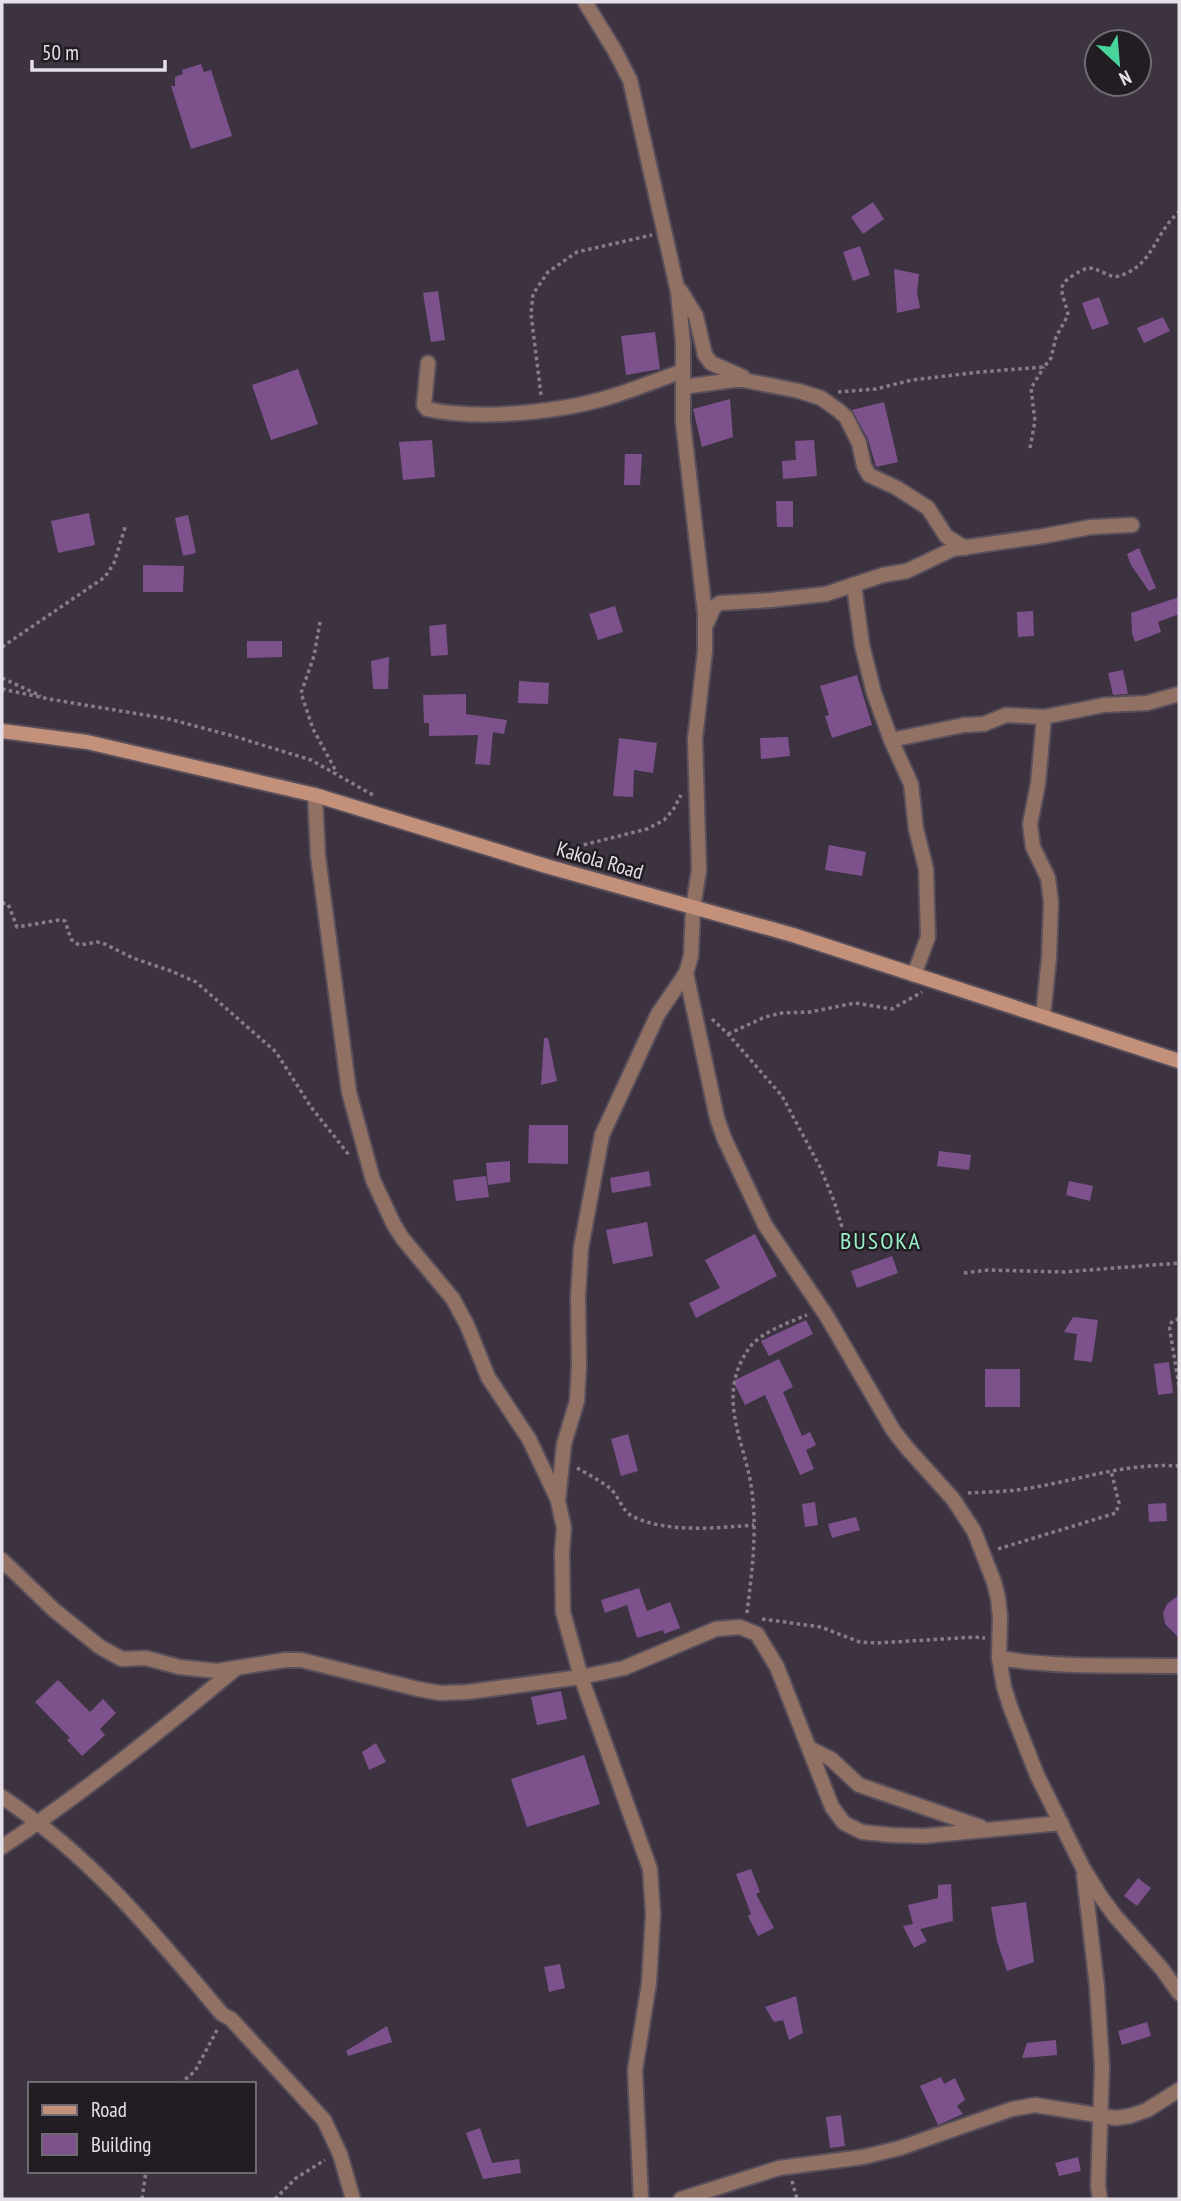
<svg xmlns="http://www.w3.org/2000/svg" width="1181" height="2201" font-family="'PT Sans Narrow',sans-serif">
	<rect width="100%" height="100%" fill="#3d3340"/>
	<g fill="#7c518c">
		<polygon points="201,64 204,72 211,70 232,136 191,149 171,86 175,86 175,77 183,74 182,70"/>
		<polygon points="873,202 884,219 863,234 851,217"/>
		<polygon points="860,246 870,275 853,281 843,252"/>
		<polygon points="894,269 919,274 917,292 920,308 897,313"/>
		<polygon points="438,291 445,340 431,342 423,293"/>
		<polygon points="1099,297 1109,324 1092,330 1082,303"/>
		<polygon points="1163,317 1170,331 1144,343 1137,328"/>
		<polygon points="655,332 660,369 626,375 621,336"/>
		<polygon points="298,369 318,424 271,440 252,385"/>
		<polygon points="730,399 733,437 702,447 693,409"/>
		<polygon points="884,402 898,462 876,467 868,439 852,410"/>
		<polygon points="432,440 435,477 403,480 399,442"/>
		<polygon points="814,440 817,476 783,479 782,461 796,460 795,441"/>
		<polygon points="625,454 642,454 640,485 624,485"/>
		<polygon points="776,501 793,501 793,527 777,527"/>
		<polygon points="89,513 95,545 58,553 51,521"/>
		<polygon points="188,515 196,553 183,556 175,518"/>
		<polygon points="1139,548 1156,588 1149,591 1131,565 1127,554"/>
		<polygon points="143,565 184,566 183,592 143,592"/>
		<polygon points="1179,597 1179,614 1158,622 1161,632 1135,642 1132,633 1131,613"/>
		<polygon points="615,606 623,632 598,640 589,614"/>
		<polygon points="1033,611 1034,636 1018,637 1017,612"/>
		<polygon points="446,624 448,655 431,656 429,626"/>
		<polygon points="247,641 282,641 282,657 247,658"/>
		<polygon points="389,657 388,689 373,689 371,661"/>
		<polygon points="1123,670 1128,694 1113,695 1108,673"/>
		<polygon points="857,675 872,725 832,738 825,716 829,715 820,686"/>
		<polygon points="519,681 549,683 548,704 518,703"/>
		<polygon points="466,694 466,714 507,720 504,734 493,732 490,765 475,764 478,735 429,736 429,723 424,723 423,695"/>
		<polygon points="788,737 790,756 761,759 760,738"/>
		<polygon points="619,738 657,743 653,773 634,770 633,797 613,796"/>
		<polygon points="829,845 866,852 862,876 825,870"/>
		<polygon points="544,1038 548,1038 557,1081 541,1085"/>
		<polygon points="529,1125 568,1125 568,1164 528,1163"/>
		<polygon points="939,1151 971,1155 969,1170 937,1166"/>
		<polygon points="510,1161 510,1182 488,1185 486,1163"/>
		<polygon points="649,1171 651,1186 612,1193 610,1178"/>
		<polygon points="486,1176 489,1197 456,1201 453,1180"/>
		<polygon points="1069,1181 1093,1186 1090,1201 1066,1195"/>
		<polygon points="647,1222 653,1256 613,1264 606,1230"/>
		<polygon points="755,1234 777,1276 696,1318 689,1303 720,1288 705,1260"/>
		<polygon points="892,1256 898,1273 857,1288 851,1271"/>
		<polygon points="1073,1317 1098,1320 1092,1362 1074,1360 1077,1334 1064,1332"/>
		<polygon points="806,1320 813,1334 769,1356 761,1341"/>
		<polygon points="779,1359 793,1387 783,1392 802,1436 810,1432 816,1445 806,1450 814,1469 800,1475 765,1395 745,1405 733,1381"/>
		<polygon points="1169,1362 1173,1393 1158,1395 1154,1364"/>
		<rect x="985" y="1369" width="35" height="38"/>
		<polygon points="628,1434 638,1471 621,1476 611,1439"/>
		<polygon points="815,1502 818,1525 805,1527 802,1504"/>
		<polygon points="1166,1503 1167,1521 1149,1522 1148,1504"/>
		<polygon points="856,1517 860,1530 832,1538 828,1524"/>
		<polygon points="639,1588 647,1611 670,1602 680,1628 664,1634 663,1630 637,1638 627,1605 605,1613 601,1600"/>
		<polygon points="1179,1595 1179,1638 1165,1624 1163,1613 1167,1604"/>
		<polygon points="58,1680 90,1712 103,1699 116,1713 100,1729 105,1735 82,1756 67,1740 70,1738 35,1702"/>
		<polygon points="561,1691 567,1719 537,1725 531,1697"/>
		<polygon points="376,1743 386,1762 369,1770 362,1752"/>
		<polygon points="584,1755 600,1804 527,1827 511,1779"/>
		<polygon points="751,1869 760,1892 756,1894 774,1928 758,1936 748,1916 751,1914 736,1874"/>
		<polygon points="1138,1878 1151,1888 1137,1906 1124,1896"/>
		<polygon points="951,1884 953,1921 920,1929 927,1941 914,1948 903,1926 913,1924 908,1905 938,1898 938,1885"/>
		<polygon points="1026,1902 1034,1962 1007,1971 997,1941 991,1907"/>
		<polygon points="560,1964 565,1988 549,1992 544,1967"/>
		<polygon points="796,1996 803,2033 789,2040 783,2020 774,2022 765,2007"/>
		<polygon points="1147,2022 1151,2036 1122,2045 1118,2031"/>
		<polygon points="387,2026 392,2042 348,2056 346,2051"/>
		<polygon points="1056,2040 1057,2055 1022,2058 1027,2043"/>
		<polygon points="941,2077 944,2084 955,2078 965,2100 957,2106 963,2114 938,2125 920,2086"/>
		<polygon points="841,2115 845,2146 830,2148 826,2117"/>
		<polygon points="480,2128 492,2163 519,2159 521,2173 483,2179 466,2133"/>
		<polygon points="1078,2157 1081,2171 1059,2176 1055,2163"/>
	</g>
	<g fill="none" stroke-linecap="round" stroke-linejoin="round">
		<g stroke="#584f5b" stroke-width="18">
			<g id="street">
				<polyline points="585,2 615,51 630,80 678,292 683,343 683,422 705,614 705,651 695,739 699,870 693,908 691,956 686,973 717,1118 724,1138 765,1225 826,1315 893,1430 907,1448 953,1499 974,1531 994,1582 998,1598 1000,1617 999,1658 1004,1687 1011,1709 1037,1775 1083,1868 1101,1897 1115,1916 1162,1969 1179,1993"/>
				<polyline points="680,290 696,316 705,355 711,363 743,377"/>
				<path d="M428,363l-4,42 3,4c53,12 137,3 189,-14 22,-7 44,-16 67,-24"/>
				<polyline points="683,387 734,380 743,380 799,391 821,398 838,410 846,417 859,443 864,466 869,475 897,488 928,508 946,536 965,548"/>
				<polyline points="854,585 862,645 874,693 891,740 911,784 916,829 926,869 928,937 914,975"/>
				<polyline points="707,623 714,607 720,603 771,600 826,594 883,575 907,571 953,549 1044,536 1091,527 1132,525"/>
				<polyline points="891,740 964,725 984,724 1006,715 1044,717 1104,705 1147,703 1179,694"/>
				<polyline points="315,795 318,856 349,1092 373,1180 394,1225 403,1239 453,1299 467,1325 488,1377 529,1439 558,1500"/>
				<polyline points="1043,1016 1049,958 1051,902 1048,878 1033,847 1030,824 1038,784 1044,717"/>
				<polyline points="2,1560 54,1610 100,1647 122,1659 146,1658 179,1667 217,1671 285,1660 301,1660 418,1689 440,1693 468,1692 581,1677 624,1668 716,1629 740,1627 757,1634 777,1667 832,1807 844,1823 862,1832 891,1835 924,1836 1061,1823"/>
				<path d="M999,1658c60,10 120,7 180,8"/>
				<polyline points="809,1748 831,1759 859,1785 981,1827"/>
				<path d="M2,1797c90,60 151,135 220,217l9,5 93,101 16,34 13,45"/>
				<path d="M2,1847c81,-54 157,-115 232,-177"/>
				<polyline points="1084,1876 1097,1987 1102,2067 1098,2186 1100,2199"/>
				<polyline points="641,2199 635,2070 649,1983 653,1914 650,1869 581,1677 563,1612 562,1552 564,1528 558,1501 564,1444 577,1401 579,1365 578,1297 581,1248 602,1135 658,1014 686,973"/>
				<polyline points="681,2199 779,2168 863,2157 900,2148 1012,2109 1035,2105 1116,2118 1130,2116 1147,2110 1179,2090"/>
			</g>
		</g>
		<g stroke="#584f5b" stroke-width="18">
			<polyline id="secondary" points="2,731 87,742 315,795 546,866 793,935 1179,1061"/>
		</g>
		<g stroke="#867d89" stroke-width="3.5" stroke-dasharray="3.5 3.5" stroke-linecap="butt">
			<path d="M838,392l38,-3 36,-9 68,-8 64,-5 7,-9 5,-21 12,-22c-1,-9 -7,-19 -6,-28 2,-6 7,-9 12,-12 20,-14 22,-3 41,2 39,-9 38,-43 64,-65"/>
			<polyline points="541,395 531,314 533,294 548,272 577,252 652,235"/>
			<polyline points="1030,448 1035,421 1031,388 1044,367"/>
			<polyline points="320,622 314,656 301,693 313,729 337,773"/>
			<polyline points="2,647 105,577 114,563 126,524"/>
			<polyline points="2,678 41,696"/>
			<polyline points="2,689 49,699 169,719 233,736 311,760 373,795"/>
			<polyline points="566,856 583,845 647,829 664,820 673,810 681,795"/>
			<polyline points="2,903 8,904 17,927 59,920 65,921 71,939 75,943 80,945 97,942 105,944 133,958 171,971 196,982 276,1052 311,1107 349,1155"/>
			<polyline points="712,1019 728,1034 782,1096 820,1167 834,1201 842,1227"/>
			<polyline points="728,1034 765,1017 782,1013 810,1012 855,1003 892,1009 922,992"/>
			<polyline points="964,1273 988,1270 1064,1272 1179,1263"/>
			<polyline points="1179,1319 1174,1320 1169,1325 1179,1386"/>
			<path d="M577,1468c11,6 23,13 33,20 9,8 12,24 24,29 33,16 84,11 120,8"/>
			<path d="M968,1493c16,-1 33,-1 49,-3 54,-7 107,-28 162,-24"/>
			<polyline points="998,1549 1116,1513 1119,1503 1111,1471"/>
			<path d="M747,1613c5,-42 11,-86 4,-128 -7,-42 -29,-79 -11,-121 5,-10 9,-18 18,-25 15,-11 32,-17 49,-24"/>
			<polyline points="762,1619 821,1627 860,1642 877,1643 975,1637 985,1638"/>
			<polyline points="180,2084 195,2071 217,2030"/>
			<polyline points="792,2181 797,2199"/>
			<polyline points="142,2199 146,2171"/>
			<polyline points="275,2199 296,2178 325,2160"/>
		</g>
		<use href="#street" stroke="#917163" stroke-width="14"/>
		<use href="#secondary" stroke="#c3907a" stroke-width="14"/>
	</g>
	<g text-anchor="middle" dominant-baseline="central" stroke-width="5" stroke-linejoin="round" paint-order="stroke">
		<g font-size="21" fill="#e5dfe8" stroke="#211d23">
			<text transform="translate(600 860) rotate(16)">Kakola Road</text>
		</g>
		<g font-size="24" letter-spacing="2" fill="#9aeec6" stroke="#211d23">
			<text x="881" y="1240">BUSOKA</text>
		</g>
	</g>
	<rect width="1181" height="2201" fill="none" stroke="#e5dfe8" stroke-width="7"/>
	<rect x="28" y="2082" width="228" height="91" fill="#211d23" stroke="#6f6b72" stroke-width="2"/>
	<rect x="42" y="2105" width="35" height="10" fill="#c3907a" stroke="#6f6b72" stroke-width="2"/>
	<text x="91" y="2117" font-size="21" fill="#e5dfe8">Road</text>
	<rect x="42" y="2134" width="35" height="21" fill="#7c518c" stroke="#6f6b72" stroke-width="2"/>
	<text x="91" y="2152" font-size="21" fill="#e5dfe8">Building</text>
	<g transform="translate(1118 63) rotate(154)"><circle r="33" fill="#211d23" stroke="#6f6b72" stroke-width="2"/>
	<path d="M0-5L12 26L0 18L-12 26Z" fill="#49d49c"/>
	<text y="-10" font-size="19" font-weight="bold" text-anchor="middle" fill="#e5dfe8">N</text>
	</g>
	<path d="M32 60v10h133v-10" fill="none" stroke="#e5dfe8" stroke-width="3.5"/>
	<text x="42" y="60" font-size="21" fill="#e5dfe8" stroke="#211d23" stroke-width="5" paint-order="stroke">50 m</text>
</svg>
